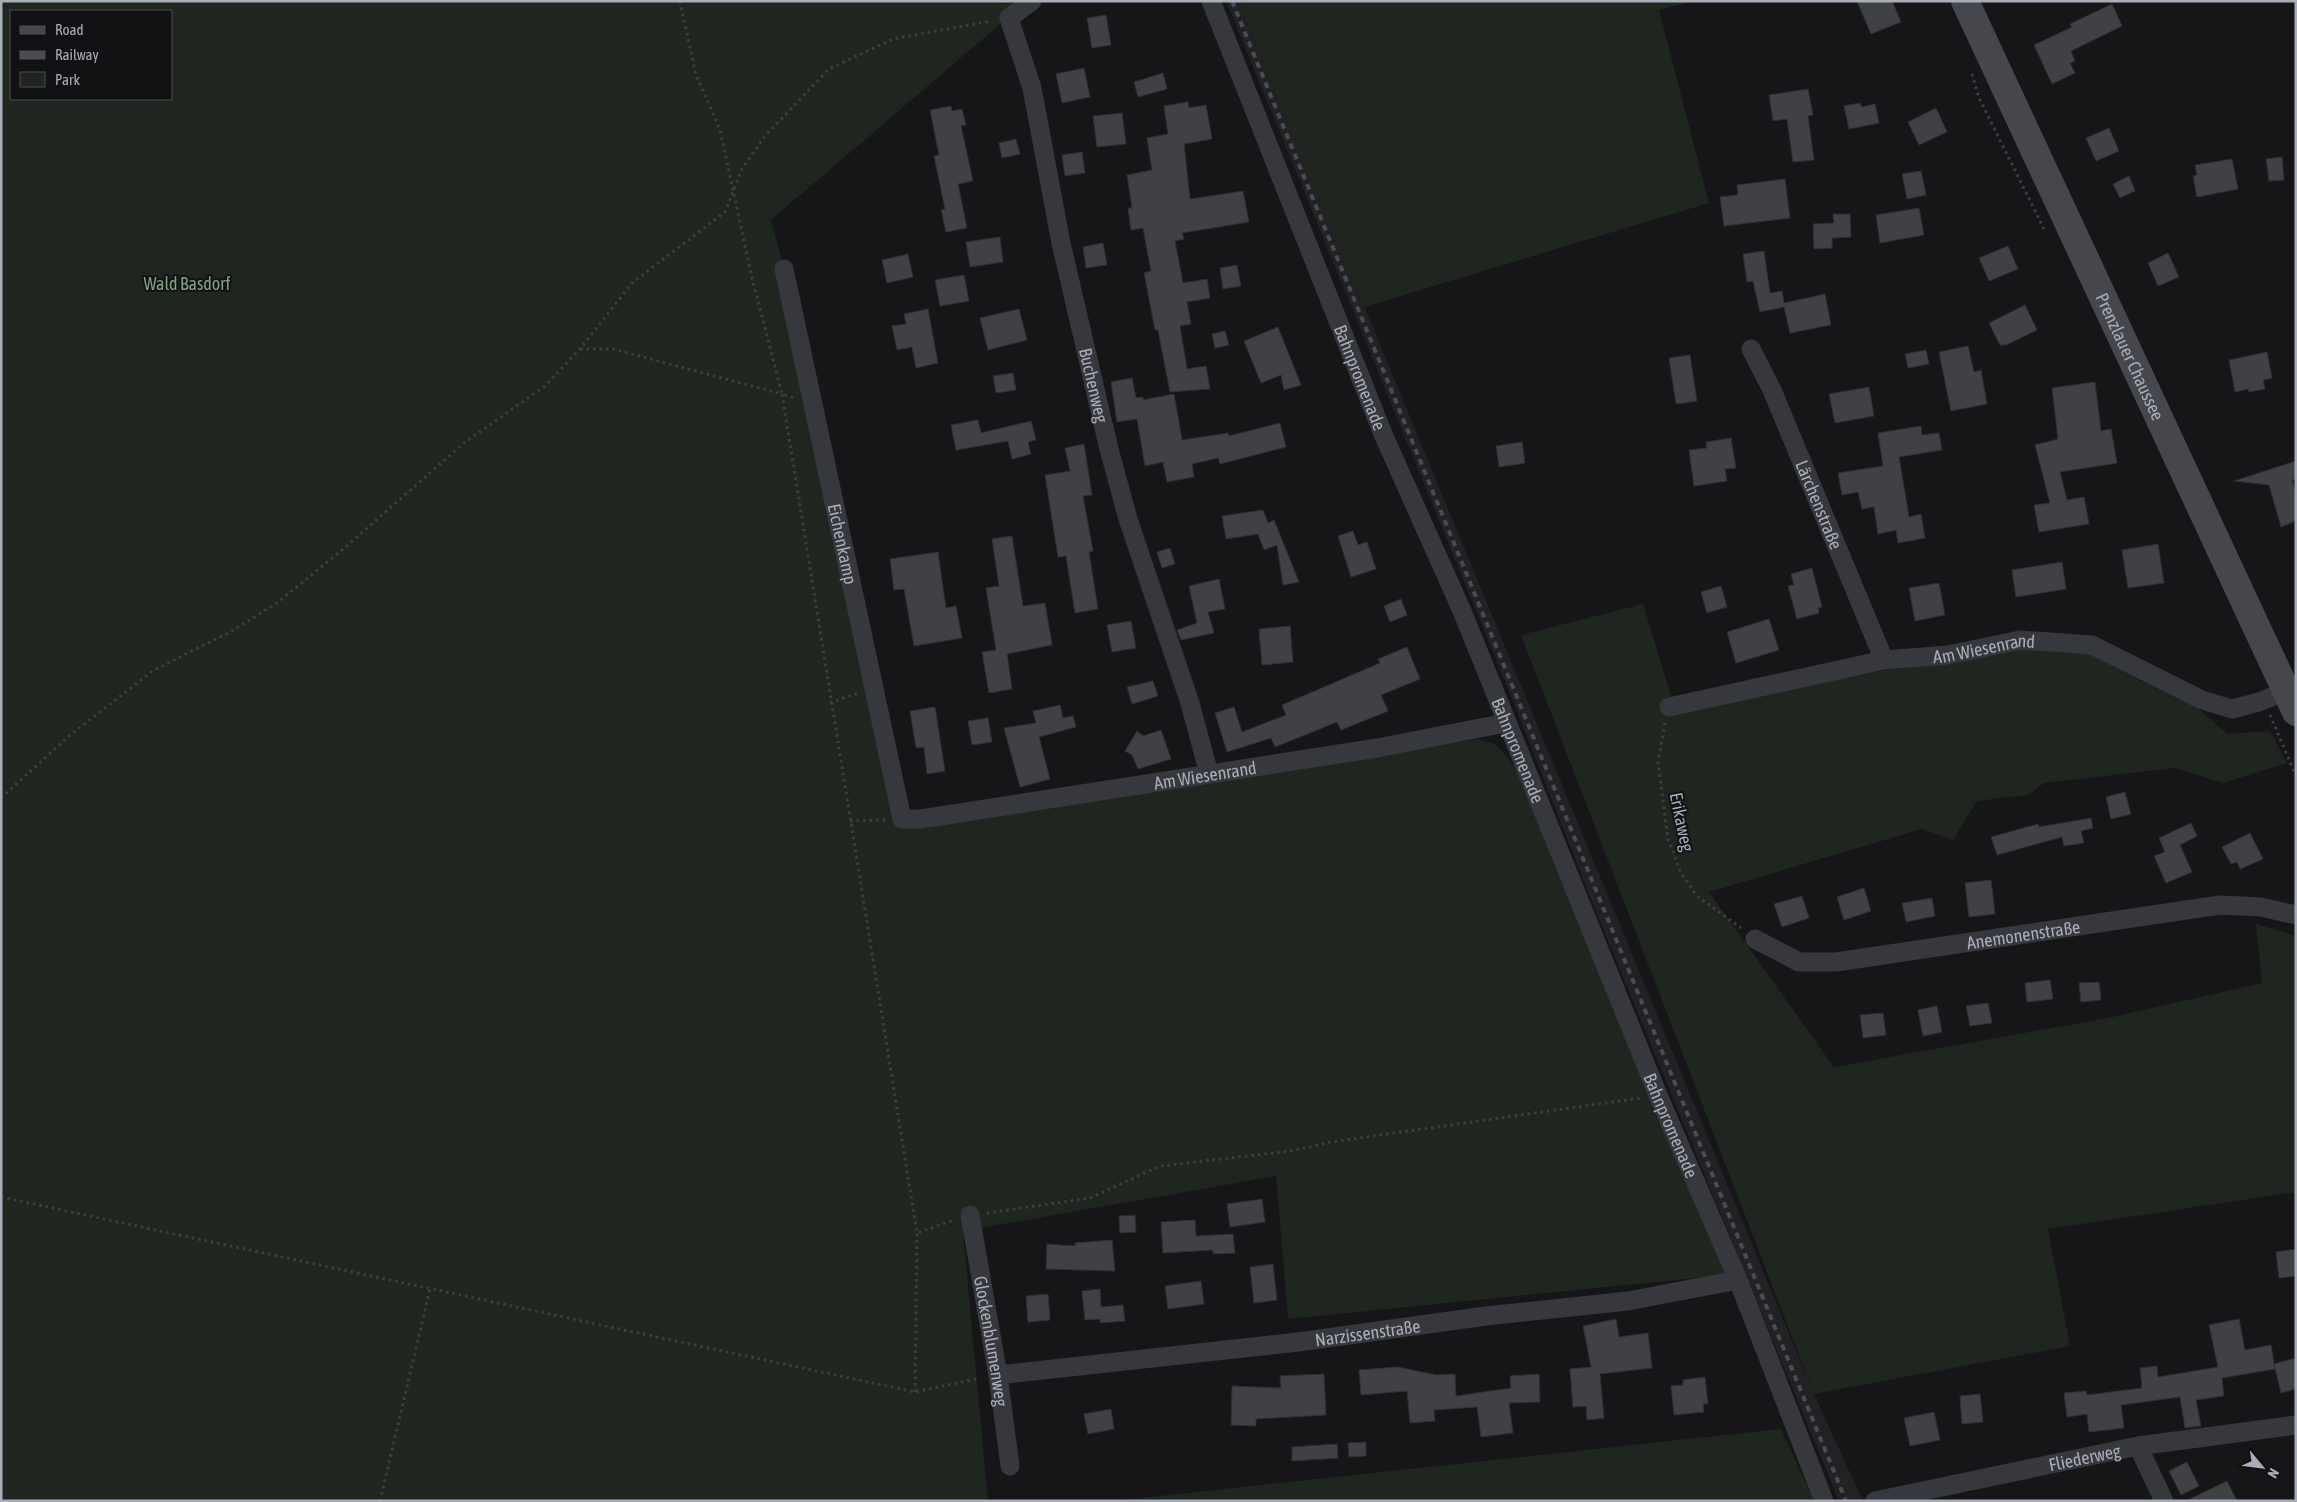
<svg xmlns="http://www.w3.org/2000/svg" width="2297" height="1502" font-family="'Asap Condensed',sans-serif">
	<rect width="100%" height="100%" fill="#161618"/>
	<polygon fill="#222225" points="1226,1 1238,1 1814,1394 1863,1501 1839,1501 1590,897 1511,696"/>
	<g fill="#1e261f" fill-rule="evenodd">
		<path d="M1,1h1014l-17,25 -227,194 13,49 119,559 575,-89 17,5 19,21 212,510 -438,44 -12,-143 -313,55 25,270h-987zM11,11h160v88h-160z"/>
		<polygon points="1238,1 1693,1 1659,10 1709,203 1364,307"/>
		<polygon points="1643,604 1676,712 1886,670 1950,663 2021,648 2091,654 2137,679 2199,709 2227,734 2270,731 2287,763 2223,783 2175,768 2044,783 2028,795 1977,801 1953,840 1922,829 1709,892 1834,1067 2108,1018 2262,983 2256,924 2296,936 2296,1192 2048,1229 2070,1346 1814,1394 1521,635"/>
		<polygon points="1781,1429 1814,1501 1113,1501"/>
	</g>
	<g fill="#404145" stroke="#303034">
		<polygon points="1857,1 1892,1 1901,22 1871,34"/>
		<polygon points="2112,4 2122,26 2071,51 2075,61 2070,63 2075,73 2052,84 2034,45 2072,27 2070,24"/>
		<polygon points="1106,15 1111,45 1092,48 1087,18"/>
		<polygon points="1084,68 1090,97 1062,103 1056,74"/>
		<polygon points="1163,73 1167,89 1138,97 1134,82"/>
		<polygon points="1808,89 1813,115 1808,116 1814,160 1793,162 1787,119 1773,121 1769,95"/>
		<polygon points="1188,102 1189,108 1206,105 1212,139 1184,144 1190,199 1243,191 1249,222 1182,233 1184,239 1175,241 1183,283 1207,279 1210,298 1187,302 1191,324 1180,326 1187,369 1206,366 1210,389 1170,392 1158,330 1155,330 1144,273 1151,271 1143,228 1131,230 1128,208 1132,208 1127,175 1152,170 1147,138 1168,134 1164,106"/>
		<polygon points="1860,103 1862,107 1875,104 1879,123 1849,129 1844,106"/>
		<polygon points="951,106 952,111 962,109 966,125 961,126 973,181 958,184 967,228 946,232 941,210 945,209 934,156 939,155 930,110"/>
		<polygon points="1936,108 1947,132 1919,145 1908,122"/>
		<polygon points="1122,113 1126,144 1097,147 1093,116"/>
		<polygon points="2109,128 2119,151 2096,161 2086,138"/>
		<polygon points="1016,139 1020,154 1002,158 999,143"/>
		<polygon points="1082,152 1085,173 1065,176 1062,155"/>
		<polygon points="2282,157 2284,180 2269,181 2266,159"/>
		<polygon points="2232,159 2238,189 2197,197 2193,176 2197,175 2195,165"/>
		<polygon points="1921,171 1926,195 1907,199 1902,174"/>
		<polygon points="2129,176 2135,191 2120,198 2113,184"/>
		<polygon points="1785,179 1790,218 1724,226 1720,197 1738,195 1737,185"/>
		<polygon points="1919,208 1924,235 1880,243 1876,215"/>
		<polygon points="1833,214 1850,214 1851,237 1832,238 1832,248 1814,249 1813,224 1834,223"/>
		<polygon points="1000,237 1003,262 970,267 966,242"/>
		<polygon points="1103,243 1107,265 1086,268 1083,247"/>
		<polygon points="2008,246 2018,269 1989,281 1979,258"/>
		<polygon points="1764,251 1770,293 1782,291 1784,303 1825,294 1831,325 1790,333 1784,307 1760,312 1753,281 1747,282 1743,254"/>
		<polygon points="2168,253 2179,277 2158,286 2148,263"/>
		<polygon points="908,254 913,277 887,283 882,260"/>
		<polygon points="1237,265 1241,286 1223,289 1220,268"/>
		<polygon points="964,275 969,301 940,306 935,280"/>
		<polygon points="2025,305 2037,330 2006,345 2000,345 1989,323"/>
		<polygon points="928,309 938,363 916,368 912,347 897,350 892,326 906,324 904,314"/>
		<polygon points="1019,309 1027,340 988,350 980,318"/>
		<polygon points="1278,327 1301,385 1284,390 1281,375 1261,383 1244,341"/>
		<polygon points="1225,331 1229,345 1215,348 1212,334"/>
		<polygon points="1968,346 1974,372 1981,370 1987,404 1951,411 1939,352"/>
		<polygon points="1926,350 1929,364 1908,368 1905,354"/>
		<polygon points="2267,352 2272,378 2263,380 2265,389 2249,392 2248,389 2235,392 2229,360"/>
		<polygon points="1690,355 1697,401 1676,404 1669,358"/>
		<polygon points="1013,373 1016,390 996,393 993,376"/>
		<polygon points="1132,378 1136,398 1143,397 1143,400 1174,394 1182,440 1228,433 1229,436 1280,423 1286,447 1220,464 1218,458 1192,464 1194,477 1167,482 1163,462 1145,466 1137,419 1117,422 1111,382"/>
		<polygon points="2095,382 2101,431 2111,429 2117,463 2060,472 2067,500 2084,497 2089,524 2039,532 2034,505 2050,503 2035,445 2058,439 2052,388"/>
		<polygon points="1869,387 1874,416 1835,423 1829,394"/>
		<polygon points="978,420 981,433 1031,421 1036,440 1028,442 1031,454 1012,459 1008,441 956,450 951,425"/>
		<polygon points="1921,426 1922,435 1939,433 1942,450 1899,457 1909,517 1921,514 1925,538 1898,543 1896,530 1878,534 1874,507 1862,509 1858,492 1842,495 1838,473 1883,466 1878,433"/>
		<polygon points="1731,438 1736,468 1725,469 1727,481 1694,486 1689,450 1707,448 1706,442"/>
		<polygon points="1522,442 1525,463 1499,467 1496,446"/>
		<polygon points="1084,444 1092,495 1083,496 1093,551 1089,552 1098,609 1075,613 1066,556 1058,557 1045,475 1070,471 1065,448"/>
		<polygon points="2296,461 2296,479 2292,480 2296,493 2296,521 2281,527 2269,485 2234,481"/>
		<polygon points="1263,510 1268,523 1274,520 1299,582 1283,585 1277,545 1264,550 1258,534 1226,539 1222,516"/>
		<polygon points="1353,531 1358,545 1367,542 1376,569 1351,577 1338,536"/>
		<polygon points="1012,536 1023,606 1045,603 1052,645 1007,654 1012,689 989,693 982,652 996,650 986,588 999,586 992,539"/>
		<polygon points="2158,544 2164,583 2128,588 2122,550"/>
		<polygon points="1170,548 1175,564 1162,568 1157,552"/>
		<polygon points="938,552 946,608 956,606 962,638 914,646 904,589 894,590 890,559"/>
		<polygon points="2062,562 2066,589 2016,597 2012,570"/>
		<polygon points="1812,568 1822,607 1818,608 1819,613 1797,619 1788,586 1794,585 1791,574"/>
		<polygon points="1219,579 1225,609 1208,612 1214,633 1181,640 1177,630 1197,623 1189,586"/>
		<polygon points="1939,583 1945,615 1915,621 1909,588"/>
		<polygon points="1721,586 1727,607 1707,613 1701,592"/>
		<polygon points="1401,599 1407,615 1390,622 1384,606"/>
		<polygon points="1769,619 1779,650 1736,663 1727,632"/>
		<polygon points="1131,621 1136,648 1112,652 1107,625"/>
		<polygon points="1290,626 1293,662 1262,665 1259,629"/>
		<polygon points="1407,647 1420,679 1381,695 1388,711 1341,730 1337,722 1275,747 1271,738 1227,752 1215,713 1234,707 1242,732 1286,715 1282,705 1380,663 1378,659"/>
		<polygon points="1153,681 1158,696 1132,704 1127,687"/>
		<polygon points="1060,705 1063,718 1073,716 1076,727 1039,737 1050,779 1020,787 1004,728 1036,723 1033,711"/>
		<polygon points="935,707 945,771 927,774 924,747 916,748 910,711"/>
		<polygon points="988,718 992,742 972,745 968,721"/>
		<polygon points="1161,730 1171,759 1138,769 1132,755 1125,751 1137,731 1143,736"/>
		<polygon points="2125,792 2131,814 2111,819 2106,797"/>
		<polygon points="2091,818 2093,828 2081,831 2084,843 2064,846 2062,837 1997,855 1991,837 2038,824 2039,827"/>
		<polygon points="2191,823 2197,836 2180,845 2192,872 2166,883 2154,856 2165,852 2159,838"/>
		<polygon points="2250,833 2263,859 2240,869 2237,862 2231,864 2222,847"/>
		<polygon points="1991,880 1995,914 1969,917 1965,883"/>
		<polygon points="1864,888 1871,911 1844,920 1837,897"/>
		<polygon points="1802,896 1809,918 1782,927 1774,904"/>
		<polygon points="1932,898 1935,916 1906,922 1902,903"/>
		<polygon points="2050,980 2053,999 2027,1002 2025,983"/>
		<polygon points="2099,982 2101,1000 2081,1002 2079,983"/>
		<polygon points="1988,1003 1992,1023 1970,1026 1966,1006"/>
		<polygon points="1937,1006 1942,1032 1923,1036 1918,1010"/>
		<polygon points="1883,1013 1886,1035 1863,1038 1860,1015"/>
		<polygon points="1262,1199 1265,1222 1230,1227 1227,1204"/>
		<polygon points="1135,1215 1136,1232 1120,1233 1119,1216"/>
		<polygon points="1195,1220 1196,1236 1233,1234 1235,1253 1213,1254 1213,1250 1163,1253 1161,1222"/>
		<polygon points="1112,1240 1115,1271 1046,1269 1047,1244 1075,1246 1075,1243"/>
		<polygon points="2296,1249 2296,1276 2279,1278 2276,1252"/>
		<polygon points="1273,1264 1277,1300 1254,1303 1250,1267"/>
		<polygon points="1201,1281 1204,1304 1168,1309 1165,1286"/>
		<polygon points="1100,1289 1101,1307 1123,1305 1125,1321 1100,1323 1100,1319 1085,1320 1082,1291"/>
		<polygon points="1048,1294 1050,1320 1028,1322 1026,1296"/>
		<polygon points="1616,1319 1619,1337 1648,1333 1652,1368 1600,1374 1604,1418 1587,1420 1586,1406 1573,1407 1570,1369 1591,1367 1583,1326"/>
		<polygon points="2239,1319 2245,1350 2271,1345 2275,1369 2222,1378 2224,1396 2196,1400 2201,1426 2185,1428 2180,1397 2121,1405 2124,1428 2089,1432 2087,1414 2067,1417 2064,1393 2086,1391 2087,1395 2142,1388 2140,1368 2157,1366 2158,1377 2218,1367 2209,1325"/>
		<polygon points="2296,1358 2296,1389 2281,1393 2274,1364"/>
		<polygon points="1398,1367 1436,1375 1455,1374 1456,1396 1511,1388 1510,1376 1539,1374 1540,1402 1509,1403 1513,1433 1481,1437 1477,1407 1434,1410 1435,1421 1410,1423 1407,1391 1361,1395 1359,1370"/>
		<polygon points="1324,1374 1326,1415 1256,1419 1256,1426 1231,1425 1232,1386 1281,1388 1280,1376"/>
		<polygon points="1705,1377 1708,1404 1703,1404 1704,1412 1674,1415 1671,1386 1683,1385 1683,1380"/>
		<polygon points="1980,1394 1983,1422 1962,1424 1960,1396"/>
		<polygon points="1111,1409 1114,1429 1088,1434 1084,1414"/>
		<polygon points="1934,1412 1940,1440 1910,1446 1904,1418"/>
		<polygon points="1366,1442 1366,1456 1349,1457 1348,1443"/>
		<polygon points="1337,1444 1338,1458 1292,1461 1292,1447"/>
		<polygon points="2187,1462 2199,1486 2181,1495 2169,1471"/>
		<polygon points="2227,1481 2237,1501 2186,1501"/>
	</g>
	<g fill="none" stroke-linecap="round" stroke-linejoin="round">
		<g stroke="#3d3f44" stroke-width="3" stroke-dasharray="2.5 4" stroke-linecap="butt">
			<polyline points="680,1 696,75 720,130 752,278 782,394 794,398"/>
			<polyline points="1972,74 1979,98 2044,229"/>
			<polyline points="580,349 613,349 782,394 917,1233 954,1220"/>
			<polyline points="830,703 858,693"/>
			<polyline points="2270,715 2296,776"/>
			<polyline points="1665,723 1658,762 1668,839 1681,873 1697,896 1741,928"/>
			<polyline points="1,798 69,736 154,670 232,631 277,603 341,551 464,443 545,386 580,349 632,283 725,212 742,169 765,136 829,69 893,39 991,21"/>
			<polyline points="850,821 885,820"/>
			<polyline points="1,1197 915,1392 980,1378"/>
			<polyline points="987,1213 1090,1198 1160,1166 1291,1151 1331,1142 1640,1098"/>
			<polyline points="915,1392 917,1233"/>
			<polyline points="380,1501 430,1289"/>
		</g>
		<g stroke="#37383d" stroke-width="19">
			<path id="s1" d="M1032,1l-23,17 23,70 29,155 48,206 19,70 62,184 19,71"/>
			<path id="s2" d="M1211,1l172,433 79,177 196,484 80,185 86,221"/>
			<path id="s3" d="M784,269l118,550h19l456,-71 129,-25"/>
			<path id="s4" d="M1751,349l21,41 112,270"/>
			<path id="s5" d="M1669,707l215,-47 64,-5 72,-15 72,5 110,55 30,9 27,-7 27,-11"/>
			<path id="s6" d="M1755,939l44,23h37l384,-57 41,2 35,8"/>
			<path id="s7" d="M970,1215l28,160 12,91"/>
			<path id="s8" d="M998,1375l300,-33 188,-26 142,-15 110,-21"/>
			<polyline points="2138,1446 2164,1501"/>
			<path id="s9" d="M1875,1501l263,-55 158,-21"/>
		</g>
		<path stroke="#45474d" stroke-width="28" id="s10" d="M1965,1l331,711"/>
		<polyline stroke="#4a4c52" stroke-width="4" stroke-dasharray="6 5" stroke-linecap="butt" points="1232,1 1846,1501"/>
	</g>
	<g text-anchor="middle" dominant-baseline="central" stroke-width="4" stroke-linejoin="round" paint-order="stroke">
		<g font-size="18" fill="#7fa381" stroke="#111113">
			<text x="187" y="283">Wald Basdorf</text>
		</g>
		<g font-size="18" fill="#a8adb8" stroke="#111113">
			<text stroke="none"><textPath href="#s10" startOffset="392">Prenzlauer Chaussee</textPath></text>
			<text stroke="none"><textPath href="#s2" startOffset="405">Bahnpromenade</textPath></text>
			<text stroke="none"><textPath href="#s1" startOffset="406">Buchenweg</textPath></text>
			<text stroke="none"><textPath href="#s4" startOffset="170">Lärchenstraße</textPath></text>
			<text stroke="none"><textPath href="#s3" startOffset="281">Eichenkamp</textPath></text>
			<text stroke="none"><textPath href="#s5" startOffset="321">Am Wiesenrand</textPath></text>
			<text stroke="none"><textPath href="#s2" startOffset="810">Bahnpromenade</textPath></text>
			<text stroke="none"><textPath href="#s3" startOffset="869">Am Wiesenrand</textPath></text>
			<text transform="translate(1682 822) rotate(78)">Erikaweg</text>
			<text stroke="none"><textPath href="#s6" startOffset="276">Anemonenstraße</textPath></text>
			<text stroke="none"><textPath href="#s2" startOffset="1215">Bahnpromenade</textPath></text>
			<text stroke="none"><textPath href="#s8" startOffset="372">Narzissenstraße</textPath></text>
			<text stroke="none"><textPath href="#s7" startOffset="128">Glockenblumenweg</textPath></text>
			<text stroke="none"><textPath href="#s9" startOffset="214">Fliederweg</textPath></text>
		</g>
	</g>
	<rect width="2297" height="1502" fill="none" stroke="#a8adb8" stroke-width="5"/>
	<rect x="10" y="10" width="162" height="90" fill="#111113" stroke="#4d4f55"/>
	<rect x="20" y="26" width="25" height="8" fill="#45474d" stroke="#4d4f55"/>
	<text x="55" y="35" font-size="15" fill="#a8adb8">Road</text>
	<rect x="20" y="51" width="25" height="8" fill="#4a4c52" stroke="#4d4f55"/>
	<text x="55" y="60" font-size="15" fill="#a8adb8">Railway</text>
	<rect x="20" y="72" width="25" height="15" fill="#1e261f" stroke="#4d4f55"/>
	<text x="55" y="85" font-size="15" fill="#a8adb8">Park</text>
	<g transform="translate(2262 1467) rotate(119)" stroke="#111113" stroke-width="4" paint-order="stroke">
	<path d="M0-4L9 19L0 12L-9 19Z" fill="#a8adb8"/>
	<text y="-8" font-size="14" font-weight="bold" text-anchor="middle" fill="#a8adb8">N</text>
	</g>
</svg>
